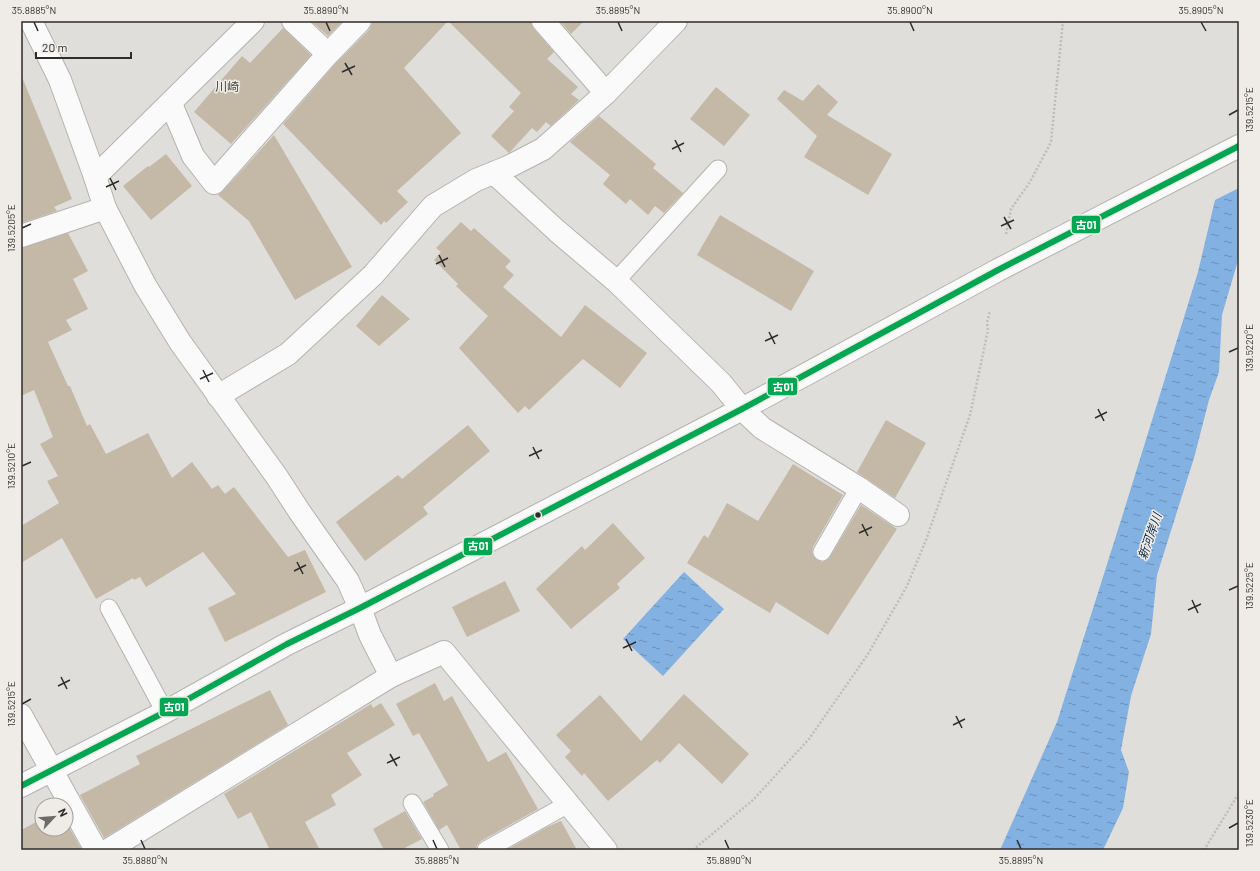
<svg xmlns="http://www.w3.org/2000/svg" width="1260" height="871" font-family="Barlow,'Noto Sans JP',sans-serif">
	<defs>
		<pattern id="water-ripples" width="26" height="14" patternUnits="userSpaceOnUse"><rect width="26" height="14" fill="#82b1e2"/><path d="M2 4q2-2 4 0t4 0M15 11q2-2 4 0t4 0" fill="none" stroke="#6b90b7"/></pattern>
	</defs>
	<rect width="100%" height="100%" fill="#e0dedb"/>
	<g fill="url(#water-ripples)">
		<polygon points="1239,98 1239,257 1222,315 1219,372 1209,400 1194,458 1157,575 1151,634 1131,696 1121,750 1129,772 1123,808 1103,850 1000,850 1057,722 1122,517 1198,272"/>
		<polygon points="684,572 724,609 663,676 623,639"/>
	</g>
	<polygon fill="#e0dedb" points="1239,101 1239,188 1211,202 1236,102"/>
	<g fill="#c4b8a6">
		<polygon points="311,21 343,21 328,36"/>
		<polygon points="372,21 531,21 534,29 554,52 547,59 578,87 571,94 579,100 551,126 546,122 537,132 532,128 509,153 491,136 514,111 509,107 521,93 448,21 404,68 461,133 397,191 408,202 386,223 384,221 381,225 283,124 337,62 369,30 372,24"/>
		<polygon points="560,21 584,21 571,34"/>
		<polygon points="283,28 311,55 231,144 194,112 242,56 250,63"/>
		<polygon points="22,77 72,199 54,207 57,211 21,223"/>
		<polygon points="818,84 838,102 827,115 892,154 868,195 804,157 817,136 777,99 784,90 803,101"/>
		<polygon points="716,87 750,115 724,146 690,119"/>
		<polygon points="599,116 656,164 653,168 683,193 664,213 655,206 648,215 630,199 626,204 603,184 610,175 570,142"/>
		<polygon points="274,135 352,267 295,300 249,221 218,195 223,191"/>
		<polygon points="166,154 192,186 151,220 123,186 148,166 149,167"/>
		<polygon points="720,215 814,271 791,311 697,255"/>
		<polygon points="461,222 471,231 474,228 511,261 505,267 514,275 503,287 561,337 585,305 647,353 620,388 583,359 529,410 525,406 518,413 459,348 488,316 456,286 458,284 434,260 441,252 436,248"/>
		<polygon points="68,233 88,271 73,279 88,309 66,320 72,330 48,342 68,386 70,386 87,426 90,424 106,454 148,433 172,478 192,462 212,489 218,485 225,494 234,487 288,557 305,550 326,592 225,642 208,608 236,594 203,552 146,587 140,577 134,580 133,578 96,599 62,538 21,563 21,526 59,503 47,481 58,476 40,444 53,437 34,390 21,396 21,248"/>
		<polygon points="382,295 410,319 379,346 356,326"/>
		<polygon points="886,420 926,443 895,498 857,472"/>
		<polygon points="468,425 490,451 423,507 428,514 365,561 336,522 398,475 402,479"/>
		<polygon points="793,464 843,495 813,547 812,552 814,557 817,560 822,562 827,560 830,557 861,505 897,529 828,635 776,602 770,613 687,563 704,535 708,538 727,503 758,521"/>
		<polygon points="613,523 645,558 617,584 620,588 571,629 536,589 582,546 585,550"/>
		<polygon points="505,581 520,611 467,637 452,607"/>
		<polygon points="435,683 444,701 452,696 488,762 506,752 538,809 481,841 477,845 476,850 461,850 447,825 439,830 423,802 434,796 433,794 448,785 419,733 413,736 396,704"/>
		<polygon points="270,690 288,725 104,838 80,795 140,764 136,756"/>
		<polygon points="684,694 749,754 722,784 679,743 660,763 657,760 608,801 584,773 582,776 565,757 571,751 556,735 600,695 641,741"/>
		<polygon points="381,703 395,725 347,753 362,775 331,795 336,805 305,822 320,850 270,850 251,812 238,819 224,794 371,704 373,708"/>
		<polygon points="405,811 422,839 401,850 384,850 373,829"/>
		<polygon points="42,819 42,829 66,829 66,822 82,850 21,850 21,830"/>
		<polygon points="561,821 577,850 506,850 547,827"/>
	</g>
	<g fill="none" stroke-linecap="round" stroke-linejoin="round">
		<g stroke="#b4b3b0" stroke-width="19">
			<g id="lane">
				<polyline points="616,281 718,169"/>
				<polyline points="822,552 859,488"/>
				<polyline points="109,608 165,712"/>
				<polyline points="412,803 440,850"/>
				<polyline points="486,850 568,804"/>
			</g>
		</g>
		<g stroke="#b4b3b0" stroke-width="24">
			<g id="street">
				<polyline points="293,21 328,54"/>
				<polyline points="543,21 606,93"/>
				<polyline points="171,104 193,156 214,183 328,54 360,21"/>
				<polyline points="494,173 557,231 616,281 721,383 742,409 762,428 859,488 898,515"/>
				<polyline points="95,177 253,21"/>
				<polyline points="21,236 105,208"/>
				<polyline points="218,396 288,354 373,275 433,206 476,180 508,167 543,149 606,93 676,21"/>
				<polyline points="360,608 370,635 391,676 444,652 606,850"/>
				<polyline points="21,715 96,850"/>
				<polyline points="108,850 391,676"/>
			</g>
		</g>
		<g stroke="#b4b3b0" stroke-width="24">
			<g id="secondary">
				<polyline points="31,21 60,80 95,177 105,208 145,285 180,342 277,477 299,511 348,581 360,608"/>
				<polyline points="21,786 165,712 287,644 360,608 742,409 998,270 1239,146"/>
			</g>
		</g>
		<g stroke="#bdbdbb" stroke-width="2.5" stroke-dasharray="2 2" stroke-linecap="butt">
			<polyline points="1006,234 1011,209 1030,182 1051,142 1063,21"/>
			<polyline points="693,850 753,800 809,739 868,654 907,586 926,540 970,415 988,330 987,323 990,311"/>
			<polyline points="1204,850 1239,793"/>
		</g>
		<use href="#lane" stroke="#fafafa" stroke-width="17"/>
		<use href="#street" stroke="#fafafa" stroke-width="22"/>
		<use href="#secondary" stroke="#fafafa" stroke-width="22"/>
		<g stroke="#efebe6" stroke-width="9">
			<polyline id="bus-1" points="21,786 165,712 287,644 360,608 742,409 998,270 1239,146"/>
		</g>
		<use href="#bus-1" stroke="#00a651" stroke-width="6"/>
	</g>
	<path fill="none" stroke="#2e2d2b" stroke-width="1.5" d="M34,22l4,9M326,22l4,9M618,22l4,9M910,22l4,9M1201,22l5,9M345,63l7,12M342,72l13,-6M1229,115l9,-5M675,140l6,12M672,149l12,-6M110,178l6,12M106,187l13,-6M1004,217l7,12M1001,226l13,-6M22,228l9,-4M439,255l6,12M436,264l12,-6M769,332l6,12M765,341l13,-6M1229,352l9,-4M203,370l6,12M200,379l13,-6M1098,409l6,12M1095,418l12,-6M533,447l6,12M529,456l13,-6M22,466l9,-4M862,524l6,12M859,533l13,-6M297,562l6,12M294,571l12,-6M1229,590l9,-4M1192,600l6,13M1188,610l13,-6M626,639l6,12M623,648l13,-6M61,677l6,12M58,686l12,-6M22,704l9,-5M956,716l6,12M953,725l12,-6M390,754l7,12M387,763l13,-6M1229,828l9,-5M141,840l4,9M433,840l4,9M725,840l4,9M1017,840l4,9"/>
	<circle fill="#2e2d2b" stroke="#efebe6" stroke-width="1.5" cx="538" cy="515" r="3.5"/>
	<g text-anchor="middle" dominant-baseline="central" stroke-width="3" stroke-linejoin="round" paint-order="stroke">
		<g font-size="12" fill="#494541" stroke="#efebe6">
			<text x="227" y="86">川崎</text>
		</g>
		<g font-size="12" font-style="italic" fill="#0e2b47" stroke="#efebe6">
			<text transform="translate(1149 536) rotate(-71)">新河岸川</text>
		</g>
	</g>
	<g stroke="#efebe6" stroke-width="1.5">
		<rect x="1071" y="215" width="30" height="19" rx="4" fill="#00a651"/>
		<rect x="767" y="377" width="31" height="19" rx="4" fill="#00a651"/>
		<rect x="463" y="537" width="30" height="19" rx="4" fill="#00a651"/>
		<rect x="159" y="697" width="30" height="20" rx="4" fill="#00a651"/>
	</g>
	<g font-size="11" text-anchor="middle" font-weight="bold" fill="#fff">
		<text x="1086" y="229">古01</text>
		<text x="783" y="391">古01</text>
		<text x="478" y="550">古01</text>
		<text x="174" y="711">古01</text>
	</g>
	<rect width="1260" height="871" fill="none" stroke="#efebe6" stroke-width="44"/>
	<g transform="translate(54 817) rotate(64)"><circle r="19" fill="#efebe6" stroke="#a29f9b"/>
	<path d="M0-3L7 15L0 10L-7 15Z" fill="#6c6b69"/>
	<text y="-6" font-size="11" font-weight="bold" text-anchor="middle" fill="#2e2d2b">N</text>
	</g>
	<path d="M36 52v6h95v-6" fill="none" stroke="#2e2d2b" stroke-width="2"/>
	<text x="42" y="52" font-size="12" fill="#2e2d2b" stroke="#efebe6" stroke-width="3" paint-order="stroke">20 m</text>
	<rect x="22" y="22" width="1216" height="827" fill="none" stroke="#2e2d2b" stroke-width="1.5"/>
	<g font-size="10" text-anchor="middle" fill="#2e2d2b">
		<text x="34" y="14">35.8885°N</text>
		<text x="326" y="14">35.8890°N</text>
		<text x="618" y="14">35.8895°N</text>
		<text x="910" y="14">35.8900°N</text>
		<text x="1201" y="14">35.8905°N</text>
		<text transform="translate(1249 110) rotate(-90)" y="4">139.5215°E</text>
		<text transform="translate(11 228) rotate(-90)" y="4">139.5205°E</text>
		<text transform="translate(1249 348) rotate(-90)" y="4">139.5220°E</text>
		<text transform="translate(11 466) rotate(-90)" y="4">139.5210°E</text>
		<text transform="translate(1249 586) rotate(-90)" y="4">139.5225°E</text>
		<text transform="translate(11 704) rotate(-90)" y="4">139.5215°E</text>
		<text transform="translate(1249 823) rotate(-90)" y="4">139.5230°E</text>
		<text x="145" y="864">35.8880°N</text>
		<text x="437" y="864">35.8885°N</text>
		<text x="729" y="864">35.8890°N</text>
		<text x="1021" y="864">35.8895°N</text>
	</g>
</svg>
